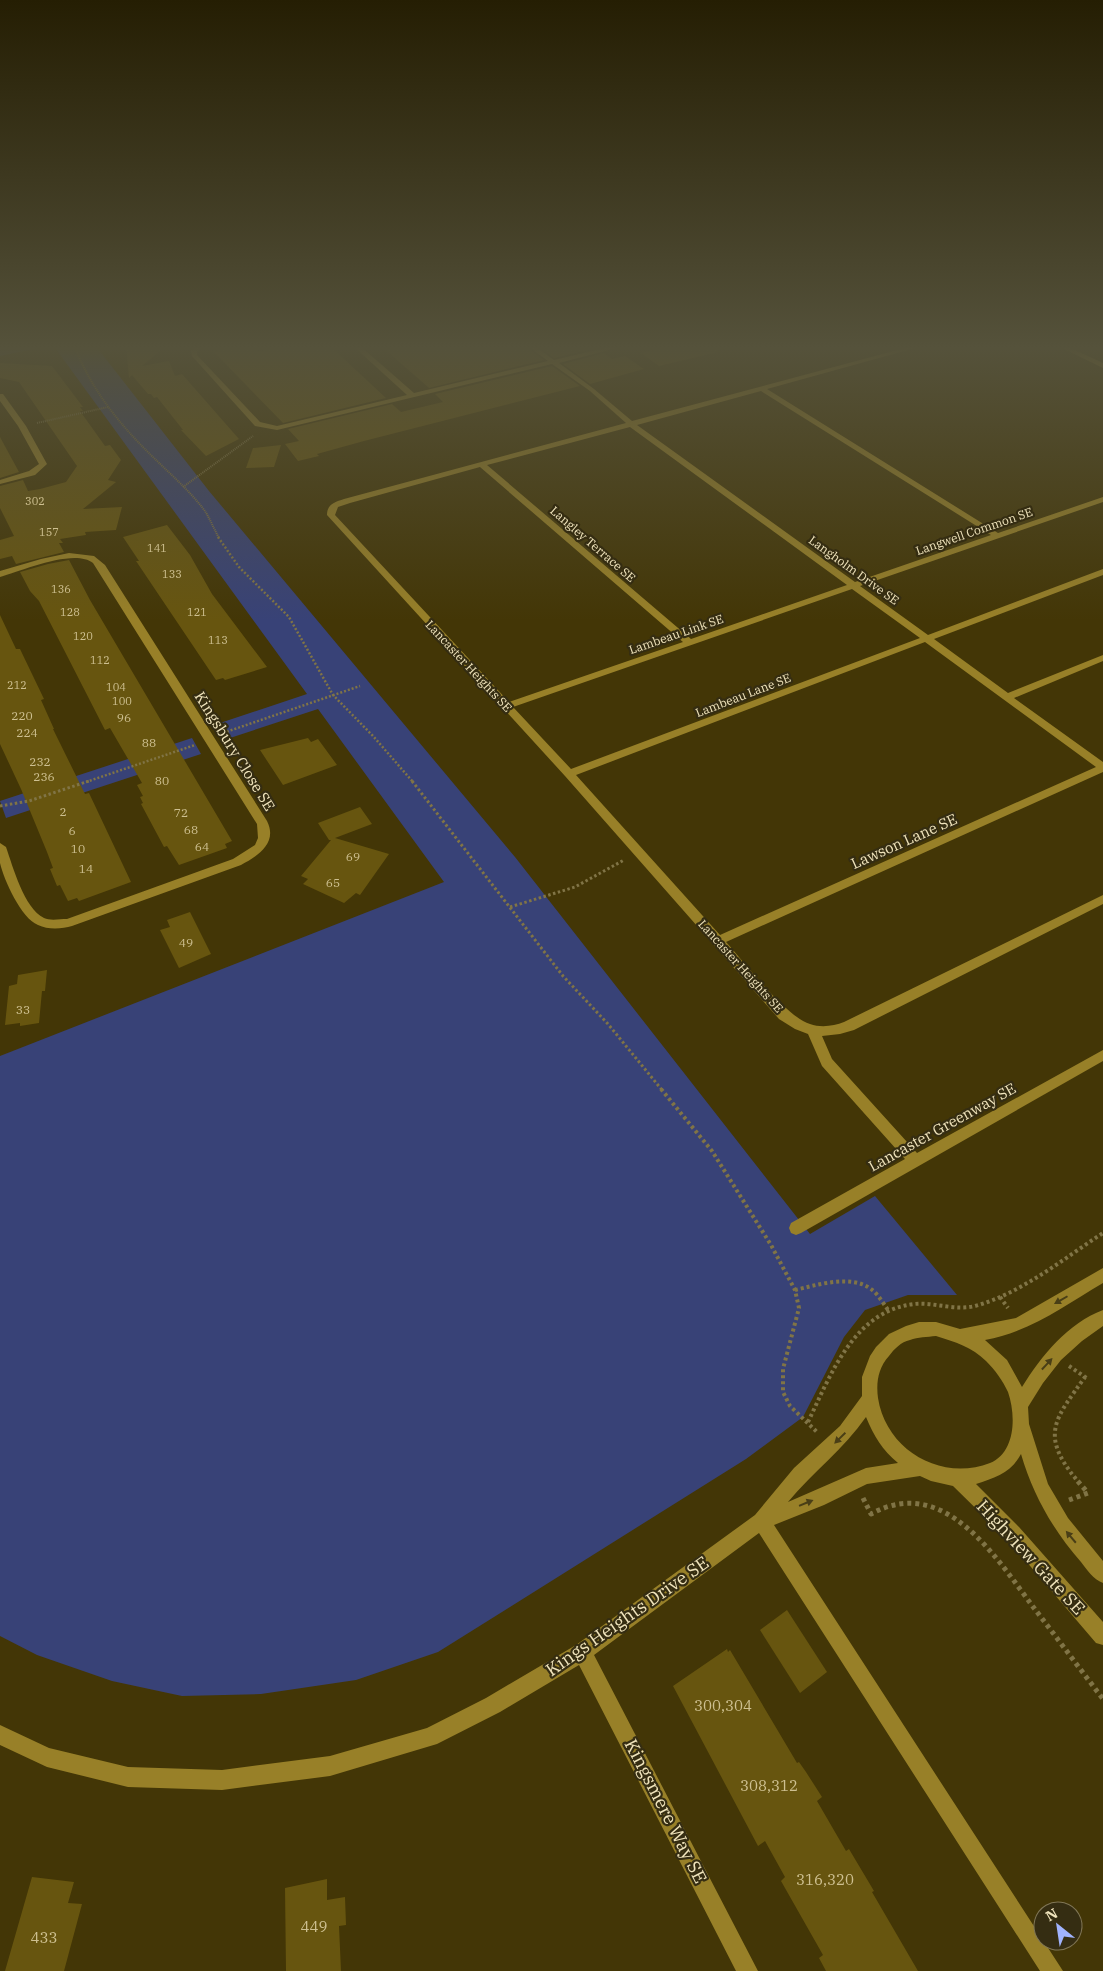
<svg xmlns="http://www.w3.org/2000/svg" width="1103" height="1971" font-family="'IBM Plex Serif',serif">
	<rect width="100%" height="100%" fill="#433606"/>
	<g fill="#384277">
		<polygon points="0,345 95,345 209,491 515,857 810,1234 875,1196 957,1295 908,1295 865,1310 844,1337 803,1417 746,1459 438,1652 356,1680 261,1694 182,1696 112,1681 37,1655 0,1636 0,1056 444,882 318,709 230,738 220,723 307,694 53,345 0,356"/>
		<polygon points="192,738 201,754 6,818 0,801"/>
	</g>
	<g fill="#67550f">
		<polygon points="126,345 167,345 142,366 169,361 175,376 182,374 239,439 206,456 181,430 183,430 157,397 154,398 151,394 148,394 132,375 129,378"/>
		<polygon points="242,345 251,345 258,352 291,345 329,345 386,398 283,423 213,351"/>
		<polygon points="380,345 524,345 544,360 429,388"/>
		<polygon points="536,345 593,345 597,348 554,358"/>
		<polygon points="674,345 717,345 718,352 659,366 641,353"/>
		<polygon points="604,353 612,359 625,356 644,369 590,384 563,364"/>
		<polygon points="0,363 52,366 83,407 80,407 83,411 80,411 105,446 110,445 121,460 108,480 116,482 83,509 122,507 116,530 85,532 86,535 60,539 63,543 59,543 64,552 16,564 12,556 0,559 0,540 14,536 0,508 0,486 23,480 28,491 40,489 66,482 77,466 19,382 0,378"/>
		<polygon points="552,366 580,386 364,441 317,454 319,456 298,461 285,444 299,441 288,429 392,404 401,412 443,402 435,394"/>
		<polygon points="0,437 19,472 0,478"/>
		<polygon points="281,445 274,467 246,468 253,448"/>
		<polygon points="167,525 190,555 212,594 267,667 225,680 223,678 216,680 136,561 139,561 123,537"/>
		<polygon points="69,560 90,600 232,841 225,844 227,848 179,865 167,846 164,847 141,804 143,803 140,797 143,796 137,785 142,783 110,728 105,730 39,601 30,591 20,572 48,564"/>
		<polygon points="0,615 16,649 20,649 44,699 41,700 54,729 53,729 85,794 89,793 131,882 79,901 77,898 68,901 60,885 57,886 50,869 53,868 47,852 21,789 0,744"/>
		<polygon points="308,738 311,742 318,739 337,765 283,785 260,750"/>
		<polygon points="360,807 372,824 335,838 389,854 360,895 356,893 344,903 303,884 308,879 301,876 331,840 329,840 318,823"/>
		<polygon points="190,912 211,954 179,968 160,930 170,927 167,920"/>
		<polygon points="47,970 45,991 42,991 39,1023 20,1026 20,1023 5,1025 9,986 17,984 18,975"/>
		<polygon points="787,1610 827,1672 800,1693 760,1630"/>
		<polygon points="727,1649 728,1652 730,1650 797,1763 799,1762 806,1772 822,1797 817,1801 846,1851 849,1849 874,1891 872,1892 918,1971 826,1971 819,1958 823,1955 781,1881 785,1877 765,1841 758,1846 673,1686"/>
		<polygon points="32,1877 74,1882 68,1903 82,1904 64,1971 5,1971"/>
		<polygon points="327,1879 327,1900 345,1897 346,1925 339,1926 341,1971 286,1971 285,1888"/>
	</g>
	<g fill="none" stroke-linecap="round" stroke-linejoin="round">
		<g stroke="#807446" stroke-width="2" stroke-dasharray="1 1" stroke-linecap="butt">
			<path d="M74,345c15,39 38,70 67,100 21,22 46,42 64,66 5,8 9,18 14,27"/>
			<polyline points="37,423 108,407"/>
			<polyline points="183,487 253,436"/>
		</g>
		<g stroke="#807446" stroke-width="2.5" stroke-dasharray="2 2" stroke-linecap="butt">
			<polyline points="218,537 239,567 289,617 333,695 373,736 413,782"/>
			<polyline points="223,733 360,686"/>
			<polyline points="86,782 195,745"/>
		</g>
		<g stroke="#807446" stroke-width="3" stroke-dasharray="2.5 2.5" stroke-linecap="butt">
			<polyline points="412,781 563,976 608,1024 662,1090"/>
			<polyline points="0,806 29,801 89,781"/>
			<polyline points="510,907 575,887 624,860"/>
		</g>
		<g stroke="#807446" stroke-width="4" stroke-dasharray="3 3" stroke-linecap="butt">
			<polyline points="661,1089 712,1151 771,1245 795,1290 799,1308 783,1369 783,1392 790,1406 818,1433"/>
			<path d="M795,1290c22,-5 56,-16 76,-1 7,5 12,14 17,21"/>
			<polyline points="1000,1297 1008,1308"/>
			<polyline points="1069,1366 1088,1379"/>
			<path d="M808,1422c23,-48 46,-111 106,-118 20,-2 41,7 61,2 47,-13 88,-47 128,-73"/>
			<path d="M1076,1479c-37,-45 -20,-61 9,-102"/>
		</g>
		<g stroke="#807446" stroke-width="5" stroke-dasharray="4 4" stroke-linecap="butt">
			<path d="M863,1498l8,16c74,-41 126,45 163,94 23,30 46,61 69,91"/>
			<polyline points="1069,1500 1088,1493 1075,1478"/>
		</g>
		<g fill="#988028" fill-rule="evenodd">
			<path d="M197,345h7l-7,7v3l63,67 17,4 130,-31 -55,-50h7l55,48 134,-32 -22,-16h7l21,15 63,-15h11l-69,18 35,26 38,32 284,-76h10l-159,44 231,144 105,-36v5l-243,84 68,49 175,-66v6l-169,64 74,54 95,-38v6l-89,37 89,64v10l-377,170c19,21 59,74 84,82 11,4 24,2 34,-2l259,-127v9l-249,126 -14,4 -18,2 10,23 85,94 186,-103v11l-302,172 -5,2 -5,-2 -2,-5 2,-5 114,-64 -83,-93 -14,-32 -13,-5 -16,-10 -214,-243 -238,-261c0,-11 8,-13 17,-16l282,-76 -36,-32 -38,-27 -275,66 -22,-4 -63,-70 -1,-5zM761,391l230,144 -136,47 -218,-157zM630,427l217,158 -156,54 -204,-174zM480,467l203,175 -174,60 -174,-187 3,-8 12,-4zM852,589l68,49 -349,131 -58,-62zM925,642l171,125 -376,168 -144,-160z"/>
			<polygon points="1056,345 1064,345 1103,363 1103,368"/>
			<polygon points="0,394 3,394 26,426 47,464 35,475 0,484 0,480 29,471 39,464 18,426 0,401"/>
			<path d="M69,553l25,3 11,9 162,256c11,22 -9,35 -26,44l-169,61c-10,3 -24,4 -34,-1 -17,-7 -34,-45 -38,-62 0,-6 0,-14 0,-20l6,4c7,20 18,61 38,71 6,3 16,1 23,1l166,-60 22,-14 3,-7 -1,-14 -164,-261c-19,-15 -71,8 -93,14v-6l41,-12z"/>
			<path d="M1103,1268v15c-39,23 -73,49 -118,57l22,20 15,27c19,-31 46,-64 81,-77v16l-21,15 -21,19 -18,23 -15,24 1,17 19,60 20,34 35,43v22c-10,-4 -16,-13 -22,-21 -28,-32 -48,-67 -60,-108 -10,19 -26,24 -45,30l43,43 84,95v23l-7,-2 -89,-104 -54,-53 -22,-5 -11,-5 -53,8 -43,21 -50,20 289,446h-23l-281,-438 -165,122 164,316h-22l-157,-306 -79,47 -63,32 -107,32 -108,14 -94,-3 -81,-20 -47,-22v-20l49,23 79,19 94,3 108,-14 97,-28 59,-30 90,-53 179,-130 39,-47 46,-42 22,-30v-19l8,-21 6,-9 13,-13 17,-8 13,-4h17l24,7 56,-11zM936,1336c19,6 36,11 50,25 9,9 17,20 22,31 8,23 8,60 -18,71 -49,19 -104,-13 -112,-65 -2,-15 0,-30 11,-42 5,-7 12,-14 21,-16 8,-3 17,-3 26,-4zM866,1417c8,19 16,33 32,46l-32,5 -78,34c25,-30 56,-53 78,-85z"/>
		</g>
	</g>
	<defs><path id="oneway-solid" d="M-6-.8H1V-3.2L6.5 0L1 3.2V.8H-6Z" transform="scale(1.25)"/></defs>
	<g fill="#493e16">
		<use href="#oneway-solid" transform="translate(1061 1300) rotate(150)"/>
		<use href="#oneway-solid" transform="translate(1047 1364) rotate(-47)"/>
		<use href="#oneway-solid" transform="translate(840 1438) rotate(136)"/>
		<use href="#oneway-solid" transform="translate(806 1503) rotate(-22)"/>
		<use href="#oneway-solid" transform="translate(1071 1537) rotate(-130)"/>
	</g>
	<linearGradient id="sky" x2="0" y2="1"><stop stop-color="#251e03"/><stop offset="0.56" stop-color="#55523b"/><stop offset="1" stop-color="#55523b" stop-opacity="0"/></linearGradient>
	<rect width="1103" height="621" fill="url(#sky)"/>
	<g text-anchor="middle" dominant-baseline="central" stroke-width="4.5" stroke-linejoin="round" paint-order="stroke">
		<g font-size="11" fill="#cec091">
			<text x="35" y="501">302</text>
			<text x="49" y="532">157</text>
			<text x="157" y="548">141</text>
			<text x="172" y="574">133</text>
			<text x="61" y="589">136</text>
			<text x="70" y="612">128</text>
			<text x="197" y="612">121</text>
			<text x="83" y="636">120</text>
			<text x="218" y="640">113</text>
			<text x="100" y="660">112</text>
			<text x="17" y="685">212</text>
			<text x="116" y="687">104</text>
			<text x="122" y="701">100</text>
		</g>
		<g font-size="12" fill="#f0e4bc" stroke="#352d12">
			<text transform="translate(974 531) rotate(-19)">Langwell Common SE</text>
			<text transform="translate(593 544) rotate(41)">Langley Terrace SE</text>
			<text transform="translate(854 570) rotate(36)">Langholm Drive SE</text>
			<text transform="translate(676 634) rotate(-19)">Lambeau Link SE</text>
			<text transform="translate(469 666) rotate(47)">Lancaster Heights SE</text>
			<text transform="translate(743 695) rotate(-21)">Lambeau Lane SE</text>
			<text transform="translate(741 966) rotate(48)">Lancaster Heights SE</text>
		</g>
		<g font-size="12" fill="#cec091">
			<text x="22" y="715">220</text>
			<text x="124" y="717">96</text>
			<text x="27" y="732">224</text>
			<text x="149" y="742">88</text>
			<text x="40" y="761">232</text>
			<text x="44" y="776">236</text>
			<text x="162" y="780">80</text>
			<text x="63" y="811">2</text>
			<text x="181" y="812">72</text>
			<text x="191" y="829">68</text>
			<text x="72" y="830">6</text>
			<text x="202" y="846">64</text>
			<text x="78" y="848">10</text>
			<text x="353" y="856">69</text>
			<text x="86" y="868">14</text>
			<text x="333" y="882">65</text>
			<text x="186" y="942">49</text>
			<text x="23" y="1009">33</text>
		</g>
		<g font-size="15" fill="#f0e4bc" stroke="#352d12">
			<text transform="translate(235 751) rotate(58)">Kingsbury Close SE</text>
			<text transform="translate(904 841) rotate(-24)">Lawson Lane SE</text>
			<text transform="translate(942 1127) rotate(-29)">Lancaster Greenway SE</text>
		</g>
		<g font-size="15" fill="#cec091">
			<text x="723" y="1705">300,304</text>
			<text x="769" y="1785">308,312</text>
			<text x="825" y="1879">316,320</text>
			<text x="314" y="1926">449</text>
			<text x="44" y="1937">433</text>
		</g>
		<g font-size="18" fill="#f0e4bc" stroke="#352d12">
			<text transform="translate(1031 1557) rotate(47)">Highview Gate SE</text>
			<text transform="translate(627 1616) rotate(-35)">Kings Heights Drive SE</text>
			<text transform="translate(666 1811) rotate(63)">Kingsmere Way SE</text>
		</g>
	</g>
	<g transform="translate(1058 1926) rotate(330)"><circle r="24" fill="#352d12" stroke="#807656"/>
	<path d="M0-4L9 19L0 12L-9 19Z" fill="#a1b3fd"/>
	<text y="-8" font-size="14" font-weight="bold" text-anchor="middle" fill="#f0e4bc">N</text>
	</g>
</svg>
